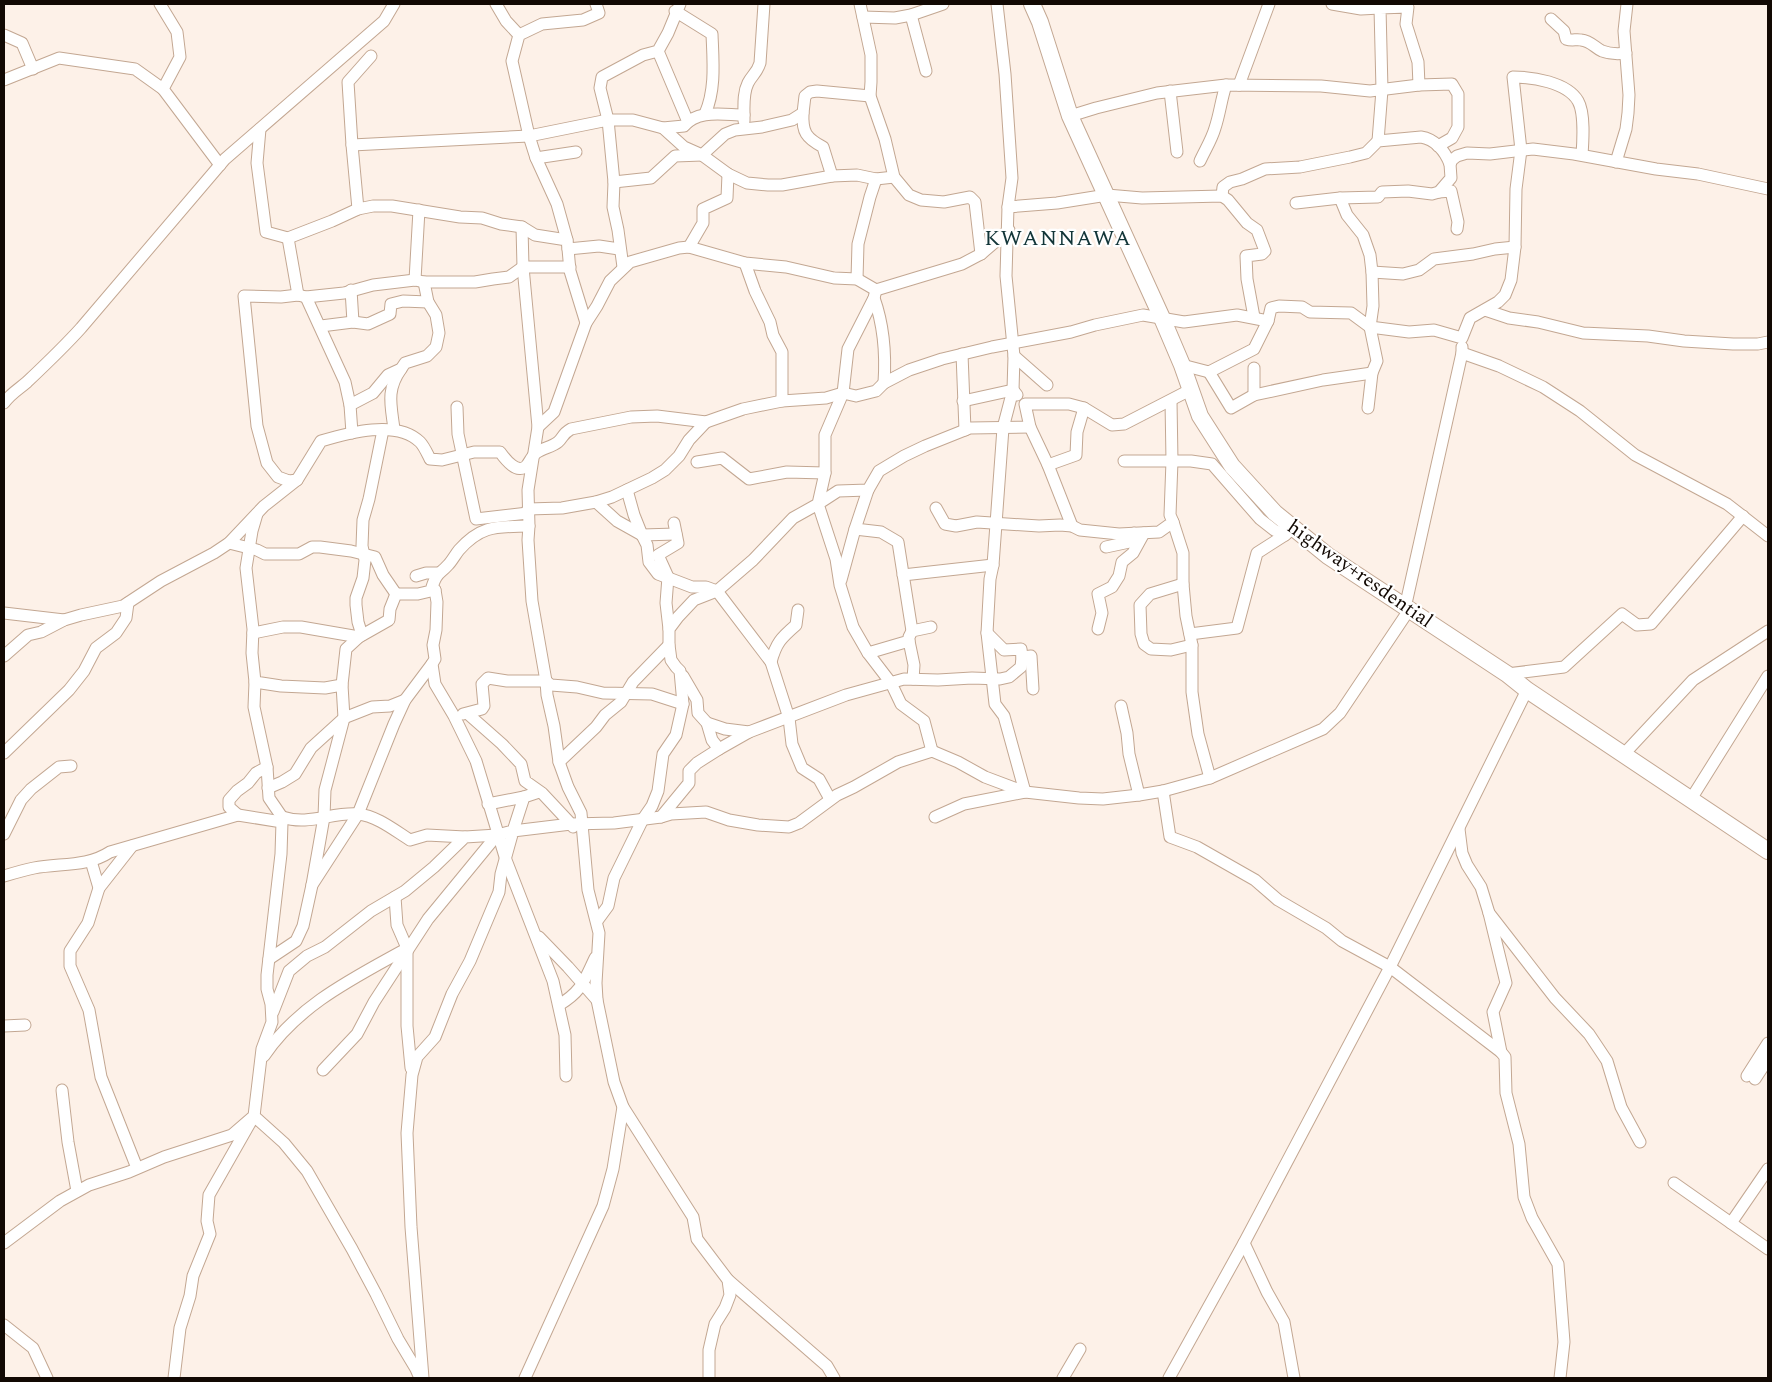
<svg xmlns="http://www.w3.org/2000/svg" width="1772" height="1382" font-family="Spectral,serif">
	<rect width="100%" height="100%" fill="#fdf1e8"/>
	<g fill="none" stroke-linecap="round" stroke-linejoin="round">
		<g stroke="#c3a792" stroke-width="13">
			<g id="minor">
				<polyline points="160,4 177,32 180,57 163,89 220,165"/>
				<polyline points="496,4 506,21 519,35"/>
				<polyline points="860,4 871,55 871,82 870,96 885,139 894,177 909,195 921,200 944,202 970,197 975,202 981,254"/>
				<polyline points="1332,4 1361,9 1380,8"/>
				<path d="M675,11l37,23c1,27 4,55 -7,80"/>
				<polyline points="911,15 926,71"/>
				<polyline points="863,17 895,18 911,15 943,4"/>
				<path d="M1551,19l13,12 2,8c6,2 10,0 15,1 10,1 14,8 21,11 8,3 17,3 24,2"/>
				<polyline points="4,35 22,43 33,69"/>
				<polyline points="658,51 688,122"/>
				<polyline points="4,80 59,58 135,69 163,89"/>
				<polyline points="1239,85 1269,4"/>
				<polyline points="1170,91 1177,152"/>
				<path d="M803,113c-1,19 3,25 20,34l9,29"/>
				<path d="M744,115c0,-10 -1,-22 4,-32 4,-8 9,-10 12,-20l4,-59"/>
				<polyline points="1070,116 1096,108 1157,93 1226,85 1321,86 1370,91 1419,85 1452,84 1458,94 1458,127 1452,138 1438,146"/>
				<path d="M663,128l21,-2c14,-17 40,-11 60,-11v6"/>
				<polyline points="260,129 257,163 266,232 288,238 332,221 358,209 373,206 392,206 460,217 482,218 501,224 522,227 535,235 567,240 568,249 599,246 619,249"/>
				<polyline points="1378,141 1382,90 1380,8 1408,7 1406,24 1418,62 1419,85"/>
				<polyline points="352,145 529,136 608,120 633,120 663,128 684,147 702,155 728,174 747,183 768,185 782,185 832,176 857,175 876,179 894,177"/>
				<polyline points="536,158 576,152"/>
				<path d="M1200,161c5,-11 12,-22 15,-33 5,-15 6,-28 11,-43"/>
				<polyline points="1616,162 1626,129 1628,113 1629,95 1624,31 1627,4"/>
				<polyline points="614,182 651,178 675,156 702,155 725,134 735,130 762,127 792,120 803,113 805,96 810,92 817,91 870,96"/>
				<polyline points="1439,192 1451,191 1458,222 1457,229"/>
				<path d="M1222,196l1,-9 7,-5 12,-3 23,-10 35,-2 50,-10 16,-4 12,-12 43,-4c14,2 24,14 29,27"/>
				<polyline points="1340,198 1347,215 1363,235 1370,255 1372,272 1373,306 1370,327 1377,361 1372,373 1368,408"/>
				<polyline points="1296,203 1340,198 1378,197 1382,192 1408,191 1432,194 1439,192 1451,178 1450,164 1452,160 1457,156 1467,153 1490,154 1533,149 1574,154 1656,169 1698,174 1768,189"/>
				<polyline points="1008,207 1057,203 1107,195 1142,198 1222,196 1228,200 1247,223 1257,230 1265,251 1262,254 1246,256 1247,279 1254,317"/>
				<polyline points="358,209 352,145 348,82 371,56"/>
				<polyline points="522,227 523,267 538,427 528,490 529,526 528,540 532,601 546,681 547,695 554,726 559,762 568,787 581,813 588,890 599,933 596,983 597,1000 614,1082 623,1107 613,1169 603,1206 525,1378"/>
				<polyline points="288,238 298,295"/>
				<polyline points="567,240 557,204 536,158 529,136 512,61 519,35 542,24 583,20 599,13 596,4"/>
				<polyline points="689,247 703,223 703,209 727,198 728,174"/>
				<polyline points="568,249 570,271 586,323"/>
				<polyline points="745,263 755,291 770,322 773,335 782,352 782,401"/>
				<polyline points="623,267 618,230 613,207 614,182 608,120 600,88 602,77 643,55 658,51 668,33 680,4"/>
				<polyline points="1372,272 1403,274 1419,270 1434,259 1473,254 1495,249 1515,247"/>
				<polyline points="857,279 858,244 870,197 876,179"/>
				<polyline points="415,280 419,210"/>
				<polyline points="351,290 353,322"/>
				<polyline points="306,297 345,382 350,405 352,433"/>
				<path d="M874,298c10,28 12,56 10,85"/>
				<polyline points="1485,310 1509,318 1538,322 1583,333 1648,336 1684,341 1733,344 1758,344 1768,342"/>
				<polyline points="321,326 353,322 368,324 390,314 391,304 403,301 428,302"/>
				<polyline points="1462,353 1499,366 1543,387 1580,411 1635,455 1727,504 1768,536"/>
				<polyline points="962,354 965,430"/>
				<polyline points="1014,356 1047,385"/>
				<path d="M1182,365l27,7 45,-23 14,-28 3,-13 8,-2 23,1 8,5 41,1 19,14 39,5 25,-2 28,8 8,-20 28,-16 7,-7 6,-15 4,-33 1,-58 5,-39 -8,-73c19,0 54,5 65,24 7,12 5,40 4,54"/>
				<polyline points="1209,372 1231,408 1254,395 1323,380 1372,373"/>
				<polyline points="1254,395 1254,368"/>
				<polyline points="963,401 1013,390 1017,395"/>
				<path d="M4,403c6,-9 15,-14 23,-21 19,-18 37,-35 54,-54l144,-169 159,-138 10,-17"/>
				<polyline points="350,405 373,393 388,375 401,369 405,363 427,356 436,347 439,333 436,315 428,302 424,282"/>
				<polyline points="457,407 458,434 476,519 528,513"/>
				<polyline points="538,427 554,412 586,323 597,306 610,281 630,262 679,248 689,247 745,263 786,267 834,278 857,279 876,290 962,264 981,254 1009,230"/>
				<polyline points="1030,427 1048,465 1072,526"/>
				<path d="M394,429c-3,-24 -8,-39 7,-60"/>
				<polyline points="1124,461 1191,461 1212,464 1260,519 1274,530 1285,535 1293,528"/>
				<polyline points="697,462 722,458 749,479 787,472 825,473"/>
				<polyline points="1048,465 1076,455 1077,432 1084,408"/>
				<polyline points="297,480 289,481 278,477 267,463 257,426 244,296 281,297 298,295 306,297 344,293 373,285 415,280 424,282 475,282 493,279 509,277 523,267 570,267"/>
				<polyline points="627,490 634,515 642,535 647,545 649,562 658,574 692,587 706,587 717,591 771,662 789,718 792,744 802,768 819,779 830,799"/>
				<polyline points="596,502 617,521 642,535 676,534"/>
				<polyline points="936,508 945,524 956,526 977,522 1039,526 1060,525 1072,526 1080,530 1119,534 1159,532 1173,522 1170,515 1172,461 1171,401"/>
				<polyline points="528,509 562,508 596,502 612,497 652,478 665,470 679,456 689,440 706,422"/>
				<polyline points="257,514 252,531 246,568 253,629 252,653 255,682 281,686 325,688 342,685"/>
				<polyline points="1173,522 1183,553 1183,584 1186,616 1192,645 1192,692 1198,734 1210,778"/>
				<polyline points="855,529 881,532 898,542 912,631"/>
				<polyline points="229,543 257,550 265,554 299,554 312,547 320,547 351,551 375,557 383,575 396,594"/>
				<polyline points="1106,547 1134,541 1134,533"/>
				<polyline points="903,575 993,565"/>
				<polyline points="416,576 426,573 437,573"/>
				<polyline points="841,580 855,529 868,490"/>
				<polyline points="1183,584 1150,594 1140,605 1141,634 1144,644 1151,649 1171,650 1192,645"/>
				<polyline points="435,590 437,602 436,630 433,645 435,659 432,664 435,684 454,716 476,761 506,860 553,981 565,1035 566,1076"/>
				<polyline points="1405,608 1462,353 1462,347"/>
				<polyline points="4,613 64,620"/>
				<polyline points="669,629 666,603 668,577 658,555 678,543 674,523"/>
				<polyline points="1098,629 1102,613 1098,594 1112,587 1119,576 1122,562 1133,553 1144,533"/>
				<polyline points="253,633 283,627 301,627 359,637"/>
				<polyline points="1190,634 1237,628 1257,553 1285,535"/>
				<polyline points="362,635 358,622 356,605 356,598 363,578 365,560 362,546 363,520 369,499 383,430"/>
				<polyline points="909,641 914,665 913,679"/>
				<polyline points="868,653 909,641 909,637 912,631 931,627"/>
				<path d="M4,656l24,-21 13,-3 23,-12 17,-5 42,-9 38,-25 53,-28 15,-10 35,-37 33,-26 24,-39c27,-8 76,-22 99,1 4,4 7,11 10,17l12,1 32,-8h26c5,7 18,24 27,13 3,-4 5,-9 9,-12 7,-5 16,-6 22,-11 5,-4 4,-8 13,-13l60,-12 26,-1 49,6 37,-13 39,-8 44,-3 17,-5 13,3 20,-5 8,-8 25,-13 33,-11 50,-12 79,-15 24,-7 48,-10 41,7 53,-7 31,6"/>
				<polyline points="1022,657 1031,656 1033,689"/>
				<path d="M771,662c5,-19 10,-24 25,-37l2,-15"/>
				<polyline points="1507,674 1564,667 1622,614 1637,625 1651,624 1743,516"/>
				<polyline points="1121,706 1127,733 1129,754 1139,795"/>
				<polyline points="463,714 482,709 484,706 482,684 488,678 507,681 546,681 551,685 577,687 603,693 652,694 683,704"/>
				<polyline points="468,714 502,744 521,764 525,781 542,793 571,824 614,823 661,817 671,814 706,812 729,820 758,825 789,827 799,823 837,795 854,787 898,762 932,751 958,762 985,777 1025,792 1079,798 1103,799 1139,795 1163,791 1210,778 1323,729 1340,713 1409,610"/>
				<polyline points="707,723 725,729 749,732 846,695 904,679 938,680 972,678 1000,679 1009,677 1021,667 1022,657 1021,649 1004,650 987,633"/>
				<polyline points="719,749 749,732"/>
				<polyline points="932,751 924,721 901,704 891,683 868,653 853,627 840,585 836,559 818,504 838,491 868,490 879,471 904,456 925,446 970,428 1030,427 1025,404 1069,404 1084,408 1112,425 1124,424 1190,390"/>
				<polyline points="4,753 69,690 84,671 96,648 116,633 126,618 128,603"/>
				<polyline points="1623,755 1693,680 1768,631"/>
				<polyline points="559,762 596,727 605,715 621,702 633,682 669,645"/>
				<polyline points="267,767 269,798 282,817"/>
				<polyline points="268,788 282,782 295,774 311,748 344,718 372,707 390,706 405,700"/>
				<polyline points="1163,791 1170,837 1197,847 1255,880 1278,900 1326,928 1342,941 1390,967 1501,1052"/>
				<polyline points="1691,799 1768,676"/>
				<polyline points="488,804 524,797"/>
				<polyline points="661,817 689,783 689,771 697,763 719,749 712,740 707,723 698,713 697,700 683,676"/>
				<polyline points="935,817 964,804 1025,792 1004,716 995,704 987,633 990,579 993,565 1003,428 1013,390 1014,356 1006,276 1008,207 1012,178 1005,74 997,4"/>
				<path d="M282,822v-5c27,9 49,-5 76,-3 19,2 36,16 52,26l17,-5 38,2"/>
				<polyline points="1459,829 1462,853 1467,865 1481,887 1489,913 1555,998 1589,1034 1607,1061 1621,1107 1640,1142"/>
				<polyline points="4,834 21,800 31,789 59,767 71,766"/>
				<polyline points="91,861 99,888 88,923 70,951 70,966 89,1010 101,1077 137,1168"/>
				<path d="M4,876c10,-3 20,-6 30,-8 27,-5 53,-1 76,-16l128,-37 -9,-8v-7l8,-9 11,-8 8,-10 11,-6 -13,-60 1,-25"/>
				<path d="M312,885l12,-68 1,-27 19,-72 -2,-33 4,-36 13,-12 30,-17 1,-11 6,-15h22l17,-4 -3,-3c5,-15 7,-12 16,-22 4,-4 7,-10 11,-15 23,-26 39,-23 70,-24"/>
				<polyline points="99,888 132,846"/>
				<polyline points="395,897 397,925 407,948 407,1026 411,1068"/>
				<polyline points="1489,913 1506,983 1493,1012 1501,1052 1505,1057 1506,1093 1519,1144 1524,1197 1532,1218 1558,1264 1564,1342 1560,1378"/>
				<polyline points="597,921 608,906 614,878 643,819 652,806 658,791 663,754 676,735 683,704 680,671 676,667 671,660 669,645 669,629 678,617 694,600 717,591 753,560 793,518 818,504 825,473 825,435 843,393 848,349 874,298 876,290"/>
				<polyline points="539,937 568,967 597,1000"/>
				<polyline points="269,959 296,941 303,926 312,885 358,814 394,724 405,700 432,664"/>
				<path d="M559,1005c23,-14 25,-24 36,-47"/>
				<polyline points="273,1012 289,971 307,956 325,947 371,911 405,891 434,867 465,837 497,835 513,831 524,797 539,792"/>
				<polyline points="4,1026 25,1025"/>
				<path d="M264,1056c34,-51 90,-78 142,-107"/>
				<polyline points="323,1070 357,1034 374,1002 428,919 497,835"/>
				<polyline points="1747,1076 1768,1043"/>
				<polyline points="1755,1079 1768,1059"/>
				<polyline points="62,1090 68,1142 77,1191"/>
				<polyline points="623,1107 693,1217 697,1239 728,1280 730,1295 725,1308 715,1324 709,1350 709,1378"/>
				<polyline points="1674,1183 1768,1249"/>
				<polyline points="1731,1223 1768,1169"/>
				<polyline points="4,1243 60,1201 89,1185 129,1172 164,1157 232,1135 254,1116 262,1049 272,1022 271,1004 267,989 267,975 281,854 282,822 238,815"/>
				<polyline points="1244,1243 1267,1292 1284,1322 1294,1378"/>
				<polyline points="728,1280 827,1366 834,1378"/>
				<polyline points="4,1325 33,1348 47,1378"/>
				<polyline points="174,1378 180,1328 190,1296 193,1276 210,1234 207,1221 209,1195 254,1116 284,1143 307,1171 352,1249 376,1294 398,1339 416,1369 420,1378"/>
				<polyline points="423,1378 411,1227 407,1133 412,1075 417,1057 435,1037 452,994 470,961 499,892 501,874 513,831 571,824 573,827"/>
				<polyline points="1063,1378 1080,1349"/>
				<polyline points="1169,1378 1244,1243 1390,967 1527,690"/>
			</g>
		</g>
		<g stroke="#c3a792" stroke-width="18">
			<polyline id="highway" points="1032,4 1040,22 1070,116 1162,318 1182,365 1200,416 1232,466 1275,513 1328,556 1507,674 1527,690 1768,851"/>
		</g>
		<use href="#minor" stroke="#fff" stroke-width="11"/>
		<use href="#highway" stroke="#fff" stroke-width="16"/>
	</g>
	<g text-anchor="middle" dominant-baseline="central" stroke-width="4.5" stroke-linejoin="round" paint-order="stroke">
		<g font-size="20" fill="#120903" stroke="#fff">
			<text transform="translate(1360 574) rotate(35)">highway+resdential</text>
		</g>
		<g font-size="22" letter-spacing="1" fill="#123538" stroke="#fff">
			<text x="1058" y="238">KWANNAWA</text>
		</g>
	</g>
	<rect width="1772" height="1382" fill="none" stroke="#120903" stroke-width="10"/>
</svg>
